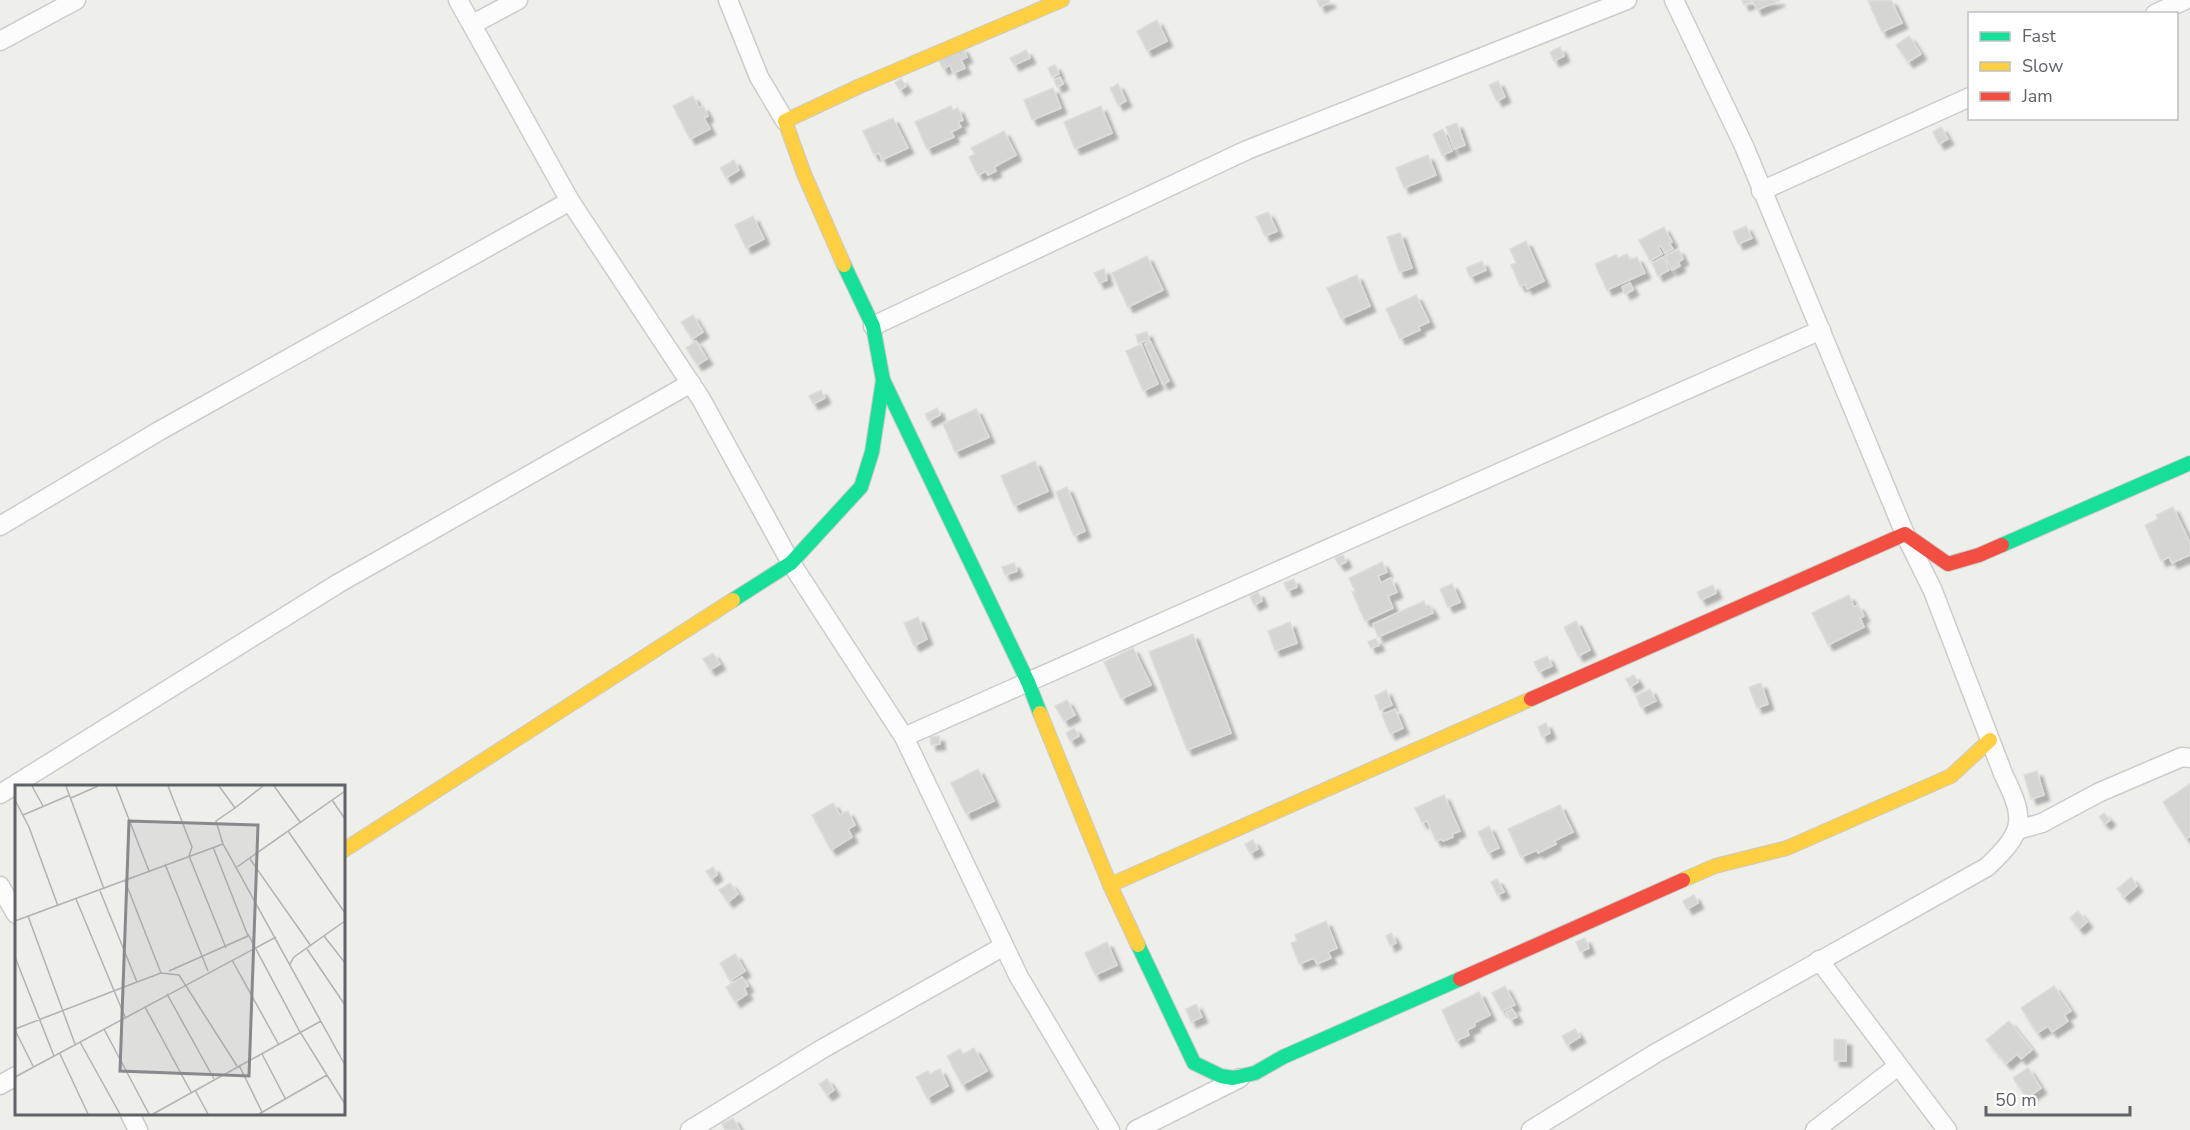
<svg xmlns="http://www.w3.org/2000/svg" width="2190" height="1130" font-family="'Nunito Sans',sans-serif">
	<defs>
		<filter id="shadow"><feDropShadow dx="5.5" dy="5.5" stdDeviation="1.5" flood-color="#0004"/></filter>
	</defs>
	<rect width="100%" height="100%" fill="#eeeeea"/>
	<g fill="#d5d5d3" stroke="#ddddd9" stroke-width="1.5" filter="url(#shadow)">
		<polygon points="1317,0 1329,0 1330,2 1320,7"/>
		<polygon points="1742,0 1780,0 1757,10 1753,1 1744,5"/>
		<polygon points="1891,0 1902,23 1882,32 1868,1"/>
		<polygon points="1157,20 1167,41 1147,51 1137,31"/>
		<polygon points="1909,36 1921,54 1908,62 1896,45"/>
		<polygon points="962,47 967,57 961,60 965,68 953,73 950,65 943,69 938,58"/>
		<polygon points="1560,47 1564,56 1554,61 1550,52"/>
		<polygon points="1026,50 1030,58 1014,65 1010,58"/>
		<polygon points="1055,65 1059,74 1052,77 1048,68"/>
		<polygon points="1060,77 1063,84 1057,87 1054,80"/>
		<polygon points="901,79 906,86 900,90 895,83"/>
		<polygon points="1498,81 1505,97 1497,101 1489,85"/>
		<polygon points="1118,84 1126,101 1118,105 1110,88"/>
		<polygon points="1053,88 1061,108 1032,120 1024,100"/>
		<polygon points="693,96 699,108 703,106 708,116 704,118 710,129 690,139 673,106"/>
		<polygon points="951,106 953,110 958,108 963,120 958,122 961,127 951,132 954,137 927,149 915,122"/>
		<polygon points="1101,106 1112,133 1075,149 1064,122"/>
		<polygon points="893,118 908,148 882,160 879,153 874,155 863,131"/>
		<polygon points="1457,123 1465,145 1454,149 1446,127"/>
		<polygon points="1941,127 1948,139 1939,144 1933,132"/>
		<polygon points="1443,129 1452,151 1442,155 1433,134"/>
		<polygon points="1004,131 1016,155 994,167 996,171 988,175 986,171 978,175 969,157 975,154 971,148"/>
		<polygon points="1428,155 1436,175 1404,188 1396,168"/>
		<polygon points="734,160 739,170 726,178 720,168"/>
		<polygon points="1268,212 1277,231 1265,236 1256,217"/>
		<polygon points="753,216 764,239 746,248 735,225"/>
		<polygon points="1746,226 1752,238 1738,244 1733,232"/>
		<polygon points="1664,227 1672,242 1669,243 1673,249 1665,253 1661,246 1658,247 1662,254 1650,261 1639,240"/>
		<polygon points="1400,233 1412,268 1399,272 1387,237"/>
		<polygon points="1526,241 1544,281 1527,289 1525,284 1520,286 1511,265 1516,263 1510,249"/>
		<polygon points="1678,249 1683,259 1678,262 1680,266 1672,270 1665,256"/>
		<polygon points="1627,254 1630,260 1637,257 1645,273 1607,290 1595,264 1616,255 1618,258"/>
		<polygon points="1147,256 1163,290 1128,307 1112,273"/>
		<polygon points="1663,257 1669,270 1658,276 1652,263"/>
		<polygon points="1482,261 1486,270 1470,277 1466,268"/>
		<polygon points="1104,269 1107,280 1099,283 1094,273"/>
		<polygon points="1357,275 1370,306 1341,319 1327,288"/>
		<polygon points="1630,283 1633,290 1625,294 1622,287"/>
		<polygon points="1416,295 1429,322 1418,327 1420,330 1400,339 1386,309"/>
		<polygon points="693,315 703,332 692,339 681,322"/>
		<polygon points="1147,332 1149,340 1138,343 1136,335"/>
		<polygon points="696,341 707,359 697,365 686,348"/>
		<polygon points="1150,341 1169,381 1163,384 1145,344"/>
		<polygon points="1141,344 1158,384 1143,391 1126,351"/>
		<polygon points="821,390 825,398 813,404 809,396"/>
		<polygon points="937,408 940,415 928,421 925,414"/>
		<polygon points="976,409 989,437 955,452 943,424"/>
		<polygon points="1035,461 1048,491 1014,506 1001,476"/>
		<polygon points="1067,487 1085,531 1074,536 1056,492"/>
		<polygon points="2173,507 2190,543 2190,555 2172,563 2169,557 2161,561 2145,525 2158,519 2156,515"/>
		<polygon points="1343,555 1346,562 1339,565 1335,558"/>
		<polygon points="1382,562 1387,572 1378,576 1381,583 1391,578 1397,592 1388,596 1393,608 1365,621 1352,592 1355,591 1349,578"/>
		<polygon points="1014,563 1017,571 1005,575 1002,567"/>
		<polygon points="1294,579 1297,587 1287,591 1284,583"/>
		<polygon points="1452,584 1460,602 1448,607 1440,589"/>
		<polygon points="1713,585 1716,593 1701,600 1697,592"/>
		<polygon points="1258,592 1262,601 1254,605 1250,596"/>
		<polygon points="1849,595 1854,607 1858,605 1864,616 1860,618 1864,627 1828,645 1812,613"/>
		<polygon points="1424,601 1426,606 1429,605 1433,613 1378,637 1373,624"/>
		<polygon points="918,617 927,639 914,646 904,623"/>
		<polygon points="1576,621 1590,650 1578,656 1564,627"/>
		<polygon points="1290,622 1297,643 1275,651 1268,631"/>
		<polygon points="1193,634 1231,733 1187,750 1149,652"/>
		<polygon points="1376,639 1379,645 1371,648 1368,642"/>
		<polygon points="1133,648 1151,685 1121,699 1104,662"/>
		<polygon points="713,653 720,664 710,670 703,659"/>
		<polygon points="1547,656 1552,666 1539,672 1534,662"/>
		<polygon points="1634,675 1638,682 1630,687 1626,679"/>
		<polygon points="1761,683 1768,704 1757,708 1749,687"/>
		<polygon points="1650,689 1656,701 1641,708 1636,696"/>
		<polygon points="1386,690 1392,705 1380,710 1375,696"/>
		<polygon points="1067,700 1075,715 1064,721 1055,706"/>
		<polygon points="1395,709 1403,728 1390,734 1382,715"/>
		<polygon points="1546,723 1550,733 1542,737 1538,727"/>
		<polygon points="1074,728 1079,736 1070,741 1066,733"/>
		<polygon points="939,736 940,744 931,745 930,737"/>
		<polygon points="978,769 994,801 966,814 951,783"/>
		<polygon points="2037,771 2044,795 2031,799 2024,775"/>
		<polygon points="2190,784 2190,836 2186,839 2163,802"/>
		<polygon points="1444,795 1460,831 1452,834 1453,837 1443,841 1441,839 1436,841 1427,821 1422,823 1415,808"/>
		<polygon points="833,803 840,815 848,811 855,825 848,829 852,837 831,850 812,815"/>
		<polygon points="1560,805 1573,832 1554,841 1556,844 1538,853 1537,850 1521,857 1508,829"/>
		<polygon points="2104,813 2110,820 2105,824 2099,817"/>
		<polygon points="1489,826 1499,848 1488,853 1478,832"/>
		<polygon points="1253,840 1258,849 1250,853 1245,844"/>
		<polygon points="713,867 717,875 711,879 706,871"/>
		<polygon points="2131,877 2137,886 2124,897 2117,889"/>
		<polygon points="1497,879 1504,892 1497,895 1491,882"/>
		<polygon points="730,883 738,894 728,902 719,890"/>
		<polygon points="1694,895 1698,903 1687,909 1683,901"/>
		<polygon points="2078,911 2087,922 2079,929 2070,918"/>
		<polygon points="1326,921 1337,948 1328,952 1331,958 1317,964 1314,958 1299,964 1291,943 1297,941 1295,935"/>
		<polygon points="1391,933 1396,943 1390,946 1386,936"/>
		<polygon points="1585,938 1589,948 1580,952 1576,942"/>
		<polygon points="1107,942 1117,965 1095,975 1085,953"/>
		<polygon points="735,954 745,971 730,981 720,963"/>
		<polygon points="742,977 748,986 744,988 747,994 735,1002 726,987"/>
		<polygon points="1505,986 1515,1005 1502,1011 1492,993"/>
		<polygon points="2054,986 2071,1011 2064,1015 2068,1021 2052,1032 2048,1026 2037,1033 2021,1008"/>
		<polygon points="1479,992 1490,1015 1474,1023 1475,1026 1467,1030 1469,1035 1456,1041 1442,1010"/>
		<polygon points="1196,1004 1202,1017 1191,1022 1186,1009"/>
		<polygon points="1512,1009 1517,1017 1510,1020 1506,1012"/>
		<polygon points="2009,1021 2032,1050 2021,1059 2017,1054 2006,1064 1986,1040"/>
		<polygon points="1575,1029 1580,1037 1567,1045 1562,1036"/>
		<polygon points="1834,1039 1846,1040 1846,1061 1834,1061"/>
		<polygon points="974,1048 987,1071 962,1085 947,1056 960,1049 963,1054"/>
		<polygon points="2028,1068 2041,1088 2027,1098 2013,1078"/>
		<polygon points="940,1069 948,1086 927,1098 916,1077 928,1071 930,1074"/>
		<polygon points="827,1079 834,1090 827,1095 819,1084"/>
		<polygon points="733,1118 740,1130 725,1130 722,1124"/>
	</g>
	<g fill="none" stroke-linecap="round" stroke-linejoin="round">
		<g stroke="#cbcccb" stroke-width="21">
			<g id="street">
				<polyline points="458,0 570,201 701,399 791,563 904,737 1019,977 1110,1130"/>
				<polyline points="728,0 759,77 785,121"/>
				<polyline points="2155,14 2185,0"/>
				<polyline points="473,24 518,0"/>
				<polyline points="0,41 76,0"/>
				<polyline points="1761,191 1970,97"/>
				<polyline points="873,326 1247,150 1627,0"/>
				<polyline points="0,526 159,431 570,201"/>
				<polyline points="904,737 1821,330"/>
				<polyline points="0,794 339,583 691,383"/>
				<polyline points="2017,830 2042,823 2100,792 2182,757 2190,758"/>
				<polyline points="0,886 16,914"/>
				<polyline points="1819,960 1947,1130"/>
				<polyline points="0,1085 16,1076"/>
				<polyline points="130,1114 138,1130"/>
				<polyline points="690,1130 822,1049 1004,946"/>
				<polyline points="1136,1130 1240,1078"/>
				<path d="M1531,1130l125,-77 331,-186c36,-34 40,-46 17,-91l-71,-185 -28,-57 -161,-388 -70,-146"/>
				<polyline points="1815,1130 1898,1066"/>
			</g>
		</g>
		<g stroke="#cacaca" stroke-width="16">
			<g id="fast">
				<polyline points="883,380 1028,682 1040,713"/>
				<polyline points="2002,545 2190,463"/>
				<polyline points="733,600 791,563 861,487 872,452 883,380 873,326 844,265"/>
				<polyline points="1138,945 1194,1063 1221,1076 1233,1078 1255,1073 1283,1057 1460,979"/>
			</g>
		</g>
		<g stroke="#cacaca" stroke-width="16">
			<g id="slow">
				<polyline points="844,265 804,174 785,121 860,86 1062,0"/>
				<polyline points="1040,713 1110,885 1138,945"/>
				<polyline points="344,850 733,600"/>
				<polyline points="1683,880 1715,866 1787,848 1951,776 1990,740"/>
				<polyline points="1110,885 1531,699"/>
			</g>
		</g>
		<g stroke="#cacaca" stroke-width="16">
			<g id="jam">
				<polyline points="1531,699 1905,534 1948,564 1979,555 2002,545"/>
				<polyline points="1460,979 1683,880"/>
			</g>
		</g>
		<use href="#street" stroke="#fcfcfc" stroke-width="18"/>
		<use href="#fast" stroke="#16e098" stroke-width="14"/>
		<use href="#slow" stroke="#ffcf43" stroke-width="14"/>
		<use href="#jam" stroke="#f24e42" stroke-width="14"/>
	</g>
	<g transform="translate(15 785)">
		<rect width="330" height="330" fill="#eeeeea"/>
		<path fill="none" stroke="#b1b2b2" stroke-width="1.5" d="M17,1l11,20M51,1l38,103M101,1l33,85M153,1l24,61 -3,9 37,92M204,1l16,22 28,-22M259,1l26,36M56,13l27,-12M0,15l14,27 29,79M317,15l13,19M8,30l47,-20M273,46l57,82M208,59l-7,-23 19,-13M235,74l61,87M150,79l43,107M222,82l108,-76M110,96l36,92M85,106l37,91 24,-9 18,2 58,91M61,114l49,118M13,131l47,128M0,136l208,-77 122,221M233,149l52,98 45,72M309,151l21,27M292,164l38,56M0,172l39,99M217,175l47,85M275,179l4,-7 51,-36M154,186l79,-35 -35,-89M152,209l47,85M130,222l46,85M0,244l122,-47M89,244l45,85M0,245l18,36M65,257l40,72M45,269l28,60M247,269l23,44M224,280l23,47M0,292l261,-140M180,305l13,24M138,329l168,-93M244,329l68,-39"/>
		<path fill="#87898c" fill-opacity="0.15" stroke="#87898c" stroke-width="3" d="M114,36l129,4 -9,251 -129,-5z"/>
		<rect width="330" height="330" fill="none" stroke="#5f6267" stroke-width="3"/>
	</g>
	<rect x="1968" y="12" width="210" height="108" fill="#ffffff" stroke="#bfc0c2" stroke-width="1.5"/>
	<rect x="1980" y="32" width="30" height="9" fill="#16e098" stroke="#bfc0c2" stroke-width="1.5"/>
	<text x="2022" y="42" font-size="18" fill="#5f6267">Fast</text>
	<rect x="1980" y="62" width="30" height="9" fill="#ffcf43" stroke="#bfc0c2" stroke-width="1.5"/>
	<text x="2022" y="72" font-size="18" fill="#5f6267">Slow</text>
	<rect x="1980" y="92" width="30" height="9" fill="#f24e42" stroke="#bfc0c2" stroke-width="1.5"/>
	<text x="2022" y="102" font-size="18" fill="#5f6267">Jam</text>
	<path d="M1986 1106v9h144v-9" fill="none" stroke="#5f6267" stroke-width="3"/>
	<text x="1995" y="1106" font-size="18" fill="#5f6267" stroke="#ffffff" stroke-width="4.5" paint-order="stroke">50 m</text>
</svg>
